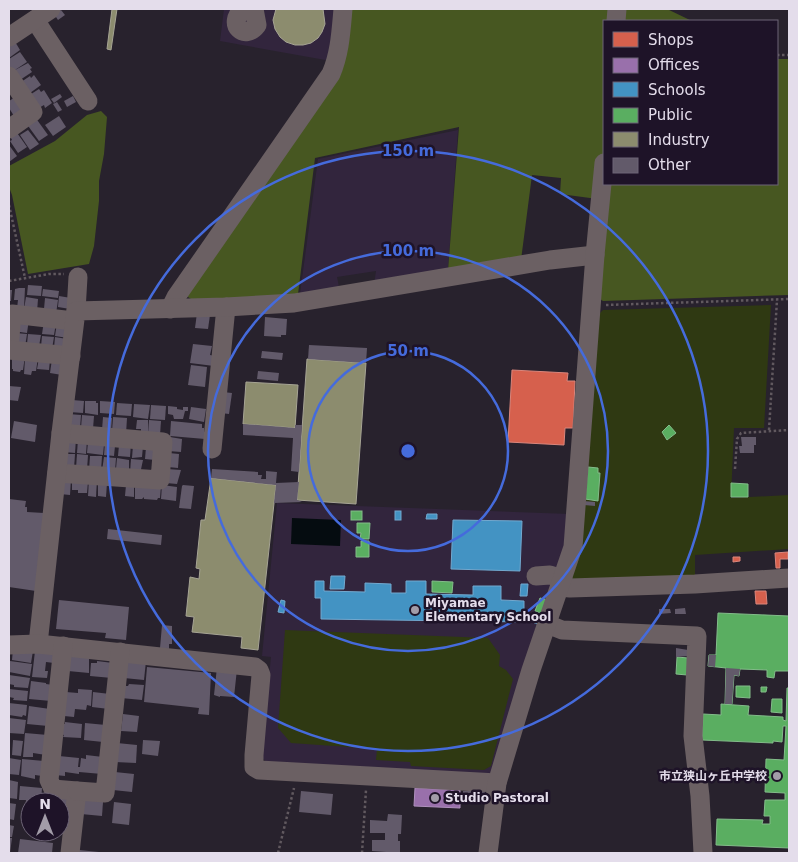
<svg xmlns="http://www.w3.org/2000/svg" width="798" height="862" font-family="'DejaVu Sans','Noto Sans JP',sans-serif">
	<rect width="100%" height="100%" fill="#28222d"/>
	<g fill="#32253d">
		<polygon points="224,9 337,9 331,61 220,41"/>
		<polygon points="458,130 448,271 374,285 376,271 337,277 339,287 300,294 318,159"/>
		<polygon points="277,503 570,514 568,544 492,772 485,776 269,764 261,757 271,657 262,656"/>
	</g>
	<g fill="#2f3912">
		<polygon points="771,305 764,428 734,428 731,498 789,495 789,549 695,555 695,579 570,580 599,314 603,310"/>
		<polygon points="285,630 488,638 500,655 499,666 506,670 513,679 491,766 484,770 411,766 410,762 376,760 377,749 291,743 278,728"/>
	</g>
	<g fill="#475721">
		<polygon points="349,9 667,9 692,21 604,21 604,184 777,184 777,59 789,59 789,295 603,301 597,297 605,200 560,194 561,178 532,175 521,260 448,271 459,127 315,158 298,294 197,303 185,295 331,86"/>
		<polygon points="101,111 107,117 104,154 99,181 99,201 94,246 89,264 28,274 12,195 9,187 9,166 55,141 87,115"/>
	</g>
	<polygon fill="#050c10" points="292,518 341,520 340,546 291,544"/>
	<g fill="#d6604d" stroke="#da867c">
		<polygon points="512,370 568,373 567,381 575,381 573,428 565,428 564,445 508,442"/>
		<polygon points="788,552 788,559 780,559 780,568 776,568 775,553"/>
		<polygon points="733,557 740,557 740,561 733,562"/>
		<polygon points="755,591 766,591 767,604 756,604"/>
	</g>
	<polygon fill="#9970ab" stroke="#b091be" points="415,788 460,790 460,808 414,806"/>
	<g fill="#4393c3" stroke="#73a9cf">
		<rect x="395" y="511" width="6" height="9"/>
		<polygon points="427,514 437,514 437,519 426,519"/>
		<polygon points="453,520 522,521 520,571 451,569"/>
		<polygon points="331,576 345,576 344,589 330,589"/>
		<polygon points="315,581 324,581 324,591 365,592 365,583 391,584 391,593 406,593 406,581 426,581 426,594 473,595 473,586 501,586 501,600 524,601 524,622 321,619 321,598 315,598"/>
		<polygon points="521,584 528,584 527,596 520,596"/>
		<polygon points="281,600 285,601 284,613 278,612"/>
		<polygon points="537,615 541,616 538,624 534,623"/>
	</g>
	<g fill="#5aae61" stroke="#83bc8a">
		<polygon points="669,425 676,433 667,440 662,432"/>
		<polygon points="588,467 598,468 598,473 600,473 598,501 585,499"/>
		<polygon points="731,483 748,484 748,497 731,497"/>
		<rect x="351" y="511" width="11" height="9"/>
		<polygon points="357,523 370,523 369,539 360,539 361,533 357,533"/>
		<polygon points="361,541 369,541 369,557 356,557 356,547 361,547"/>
		<polygon points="432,581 453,582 452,593 432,592"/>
		<polygon points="540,598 548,600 543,614 535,611"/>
		<polygon points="718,613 789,616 789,671 775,671 774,678 767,677 767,670 740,669 739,676 734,675 732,704 725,704 726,668 708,666 709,655 716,655"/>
		<polygon points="677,657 688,658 687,675 676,674"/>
		<polygon points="736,686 750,686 750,698 736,697"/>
		<polygon points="761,687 767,687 766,692 761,692"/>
		<polygon points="787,688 789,688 789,848 716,845 717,819 763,820 762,824 770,824 770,816 764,816 765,800 785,800 785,793 765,792 766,759 784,760 786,726 783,726 782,742 773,741 773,743 702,740 703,714 721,715 721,704 749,706 748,715 783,717 783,720 786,721"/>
		<polygon points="772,699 782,699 782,713 771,712"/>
	</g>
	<g fill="#8c8c6e" stroke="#a6a494">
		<polygon points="112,9 117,9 111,50 107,49"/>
		<polygon points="276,9 323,9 325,24 322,32 318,38 311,43 303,45 295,45 286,42 280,37 275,29 273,20"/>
		<polygon points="307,359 366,363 356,504 297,500"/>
		<polygon points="246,382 298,385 295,428 243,424"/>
		<polygon points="211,478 276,485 258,650 241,648 242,637 192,632 194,617 186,616 190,577 199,579 200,569 196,568 201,520 205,520"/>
	</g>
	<g fill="#625a6a">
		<polygon points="61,10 65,15 58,20 54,14"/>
		<polygon points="14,40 20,50 9,58 9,44"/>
		<polygon points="20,52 27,62 12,72 9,67 9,59"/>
		<polygon points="28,63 32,68 30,69 32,72 20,80 15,70"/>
		<polygon points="34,75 41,85 30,93 21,82 30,76 31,78"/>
		<polygon points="39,89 41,92 44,90 52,103 45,108 44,105 37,109 28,96"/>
		<polygon points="60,94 62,97 54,103 51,99"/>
		<polygon points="17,96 26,109 14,116 9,108 9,101"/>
		<polygon points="73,96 76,102 67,107 64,101"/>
		<polygon points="57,102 62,110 58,112 53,104"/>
		<polygon points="59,116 66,127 53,136 45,125"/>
		<polygon points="35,117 48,135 39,141 26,123"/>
		<polygon points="15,130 27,147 18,153 10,141 12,140 9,134"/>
		<polygon points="28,130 39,144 30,150 20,135"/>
		<polygon points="9,145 17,156 9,162"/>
		<polygon points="28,285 42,286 41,296 27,295"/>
		<polygon points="19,288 25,288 24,308 17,308 18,300 14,300 15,289"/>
		<polygon points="43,289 59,291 58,298 42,296"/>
		<polygon points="9,290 12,290 11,301 9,301"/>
		<polygon points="59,296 71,298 70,309 58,307"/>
		<polygon points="26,297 38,299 37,312 24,309"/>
		<polygon points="45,298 58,300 56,314 44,309"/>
		<polygon points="197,313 210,315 208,329 195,328"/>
		<polygon points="265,317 287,319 286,335 281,335 281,337 264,336"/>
		<polygon points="29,319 27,333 20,332 20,329 15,329 16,320"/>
		<polygon points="44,321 56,323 54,335 42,334"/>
		<polygon points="57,323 64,324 68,338 55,336"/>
		<polygon points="15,333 27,334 25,347 19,347"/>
		<polygon points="28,334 41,335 39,346 27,344"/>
		<polygon points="42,336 54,337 52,349 41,347"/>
		<polygon points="55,337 67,339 66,350 54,348"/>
		<polygon points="193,344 212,346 210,355 215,356 214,366 190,363"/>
		<polygon points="309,345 367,348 366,363 308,359"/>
		<polygon points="262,351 283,353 282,360 261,358"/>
		<polygon points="12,354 25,356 23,370 21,370 20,372 13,371 13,369 12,369"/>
		<polygon points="38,357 36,371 32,371 31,375 24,374 25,359"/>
		<polygon points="39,358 50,360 49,370 37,369"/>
		<polygon points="52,359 64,365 62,375 50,373"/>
		<polygon points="191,365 207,367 205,387 188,385"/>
		<polygon points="258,371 279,373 278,381 257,379"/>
		<polygon points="9,386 21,387 18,401 9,400"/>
		<polygon points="223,392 232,393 229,414 221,413"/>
		<polygon points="72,400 84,401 83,413 69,412"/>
		<polygon points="85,401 96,401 96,403 98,403 98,415 85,413"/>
		<polygon points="100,401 115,402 114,414 100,413"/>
		<polygon points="117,403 132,404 131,416 116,415"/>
		<polygon points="134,404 150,405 148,419 133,417"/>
		<polygon points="151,405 166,406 165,420 150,419"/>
		<polygon points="168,406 177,407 177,409 183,410 183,407 188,407 188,411 185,411 183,419 174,419 173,415 168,414"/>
		<polygon points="191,407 206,409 204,422 189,419"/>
		<polygon points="68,414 81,415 80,428 67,428"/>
		<polygon points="82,415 94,416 93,429 81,428"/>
		<polygon points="103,417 112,418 111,431 102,430"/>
		<polygon points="113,417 127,418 126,434 112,432"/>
		<polygon points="137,420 148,420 148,433 141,433 141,429 136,429"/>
		<polygon points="149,420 161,421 160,435 148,434"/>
		<polygon points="14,421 37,425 35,442 11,438"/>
		<polygon points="171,421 202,424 202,428 204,428 204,432 206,432 205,439 170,436"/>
		<polygon points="243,424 295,428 295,425 302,425 299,472 291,471 293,438 243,435"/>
		<polygon points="170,437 182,439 181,452 168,451"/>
		<polygon points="741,437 756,437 756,445 754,445 754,453 740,453 739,446 742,446"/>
		<polygon points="67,438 76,439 75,453 64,452"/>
		<polygon points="78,439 87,440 86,454 77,453"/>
		<polygon points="88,442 104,444 103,455 87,453"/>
		<polygon points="105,443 115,446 114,456 104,455"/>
		<polygon points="131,443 130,457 118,456 119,445"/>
		<polygon points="133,445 143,446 142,457 132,458"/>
		<polygon points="156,445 155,460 145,459 146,447"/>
		<polygon points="169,453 179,454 178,468 168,467"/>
		<polygon points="63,454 75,454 74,469 63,465"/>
		<polygon points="77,454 88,455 87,470 76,468"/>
		<polygon points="90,456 102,456 101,471 89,470"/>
		<polygon points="104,457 116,458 115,471 102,471"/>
		<polygon points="117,458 129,460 129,470 116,469"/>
		<polygon points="131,459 143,460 140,474 130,473"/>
		<polygon points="167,469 181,470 177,484 166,483"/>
		<polygon points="212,469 258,472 258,475 262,475 261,479 266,479 266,471 277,472 276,483 299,482 297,500 302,502 274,503 276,485 211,478"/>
		<polygon points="61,478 71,479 70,495 60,494"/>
		<polygon points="72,479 88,481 87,493 78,493 78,490 72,490"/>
		<polygon points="89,479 97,479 96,497 88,496"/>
		<polygon points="135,482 161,485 160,498 158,498 157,500 144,499 144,497 142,499 135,499"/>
		<polygon points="98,483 107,483 106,497 98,496"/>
		<polygon points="126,485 134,485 134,497 125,496"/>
		<polygon points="162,485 177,487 176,501 161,499"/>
		<polygon points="183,485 194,486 191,509 179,508 182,486"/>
		<polygon points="9,499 26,501 25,507 27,507 27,512 44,513 36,591 9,587"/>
		<polygon points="584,501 595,502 595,506 584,505"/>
		<polygon points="108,529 162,535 161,545 107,539"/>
		<polygon points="59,600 129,607 126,640 105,638 106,633 56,629"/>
		<polygon points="685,608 686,614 675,614 675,609"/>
		<polygon points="659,609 670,609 671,613 659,614"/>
		<polygon points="162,625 172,626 172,644 169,644 169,649 160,648"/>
		<polygon points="676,648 688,650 688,656 676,657"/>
		<polygon points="13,649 33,651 31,663 12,660"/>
		<polygon points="35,651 55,653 54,663 46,662 45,671 48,671 47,678 32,677"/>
		<polygon points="70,655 89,658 89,673 68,671"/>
		<polygon points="709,655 716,655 715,667 708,666"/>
		<polygon points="128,659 146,661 144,680 124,678"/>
		<polygon points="10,661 32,664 30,676 9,672"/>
		<polygon points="97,661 113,663 112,678 90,676 91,663 97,663"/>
		<polygon points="147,667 211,673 209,715 198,714 199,708 144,702"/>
		<polygon points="217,667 237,669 234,697 220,696 220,697 214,695"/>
		<polygon points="726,668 740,669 739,676 734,675 732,704 725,704"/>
		<polygon points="9,675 30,678 28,688 14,687 14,685 9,684"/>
		<polygon points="31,681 46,683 46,684 53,685 51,701 29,699"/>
		<polygon points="129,684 144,685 142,700 121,698 122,686 128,686"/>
		<polygon points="9,689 28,691 27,701 13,700 14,698 9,697"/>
		<polygon points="78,689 92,690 91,706 87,705 86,710 75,709 74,717 64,716 66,692 78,693"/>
		<polygon points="93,692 110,694 109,709 92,707"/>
		<polygon points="9,703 27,705 26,716 23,715 22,717 9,715"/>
		<polygon points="29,706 50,709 48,726 27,724"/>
		<polygon points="123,714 139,716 137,732 121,731"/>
		<polygon points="9,718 26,720 24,734 9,733"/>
		<polygon points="65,722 82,724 81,738 63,737 64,735 60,734 61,724 65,724"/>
		<polygon points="85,723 106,725 103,742 84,740"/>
		<polygon points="25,733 48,735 46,755 33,753 33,757 23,757"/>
		<polygon points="13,740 23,741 21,756 12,755"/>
		<polygon points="143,740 160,741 158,756 142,754"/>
		<polygon points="117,743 137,745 136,763 115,762"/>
		<polygon points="86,755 103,757 102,774 79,772 79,774 65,772 65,776 55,775 59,756 79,758 78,767 80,767 81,758 86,759"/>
		<polygon points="9,758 21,760 19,775 9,774"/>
		<polygon points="22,759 44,761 42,776 35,775 35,779 21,776"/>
		<polygon points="115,772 134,774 132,792 113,790"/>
		<polygon points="9,780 18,782 17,799 9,798"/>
		<polygon points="20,786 42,788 41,802 30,802 30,809 26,808 25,807 26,800 19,800"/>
		<polygon points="301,791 333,794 331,815 299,812"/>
		<polygon points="463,791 485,791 484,804 463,804"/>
		<polygon points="45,794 69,796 67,815 60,815 60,802 44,802"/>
		<polygon points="82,799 103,802 102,816 81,814"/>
		<polygon points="114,802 131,804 129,825 112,823"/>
		<polygon points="9,803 16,804 14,820 9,819"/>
		<polygon points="388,814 402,815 401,834 398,834 398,841 400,841 400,853 372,851 372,840 385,840 385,833 370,833 370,820 387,821"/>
		<polygon points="9,825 14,826 12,837 9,837"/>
		<polygon points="9,838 12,838 10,853 9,853"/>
		<polygon points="20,839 53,843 52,853 18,853"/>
		<polygon points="79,850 99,852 99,853 78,853"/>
	</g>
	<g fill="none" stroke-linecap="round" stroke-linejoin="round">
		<g stroke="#61595f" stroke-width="2.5" stroke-dasharray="2.5 2.5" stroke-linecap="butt">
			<polyline points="777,55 789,55"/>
			<polyline points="9,205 25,278"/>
			<polyline points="9,281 49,274 64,274"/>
			<polyline points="606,305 789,299"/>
			<polyline points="769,430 777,300"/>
			<polyline points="735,469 737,439 741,433 789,430"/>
			<polyline points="278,853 294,788"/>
			<polyline points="362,853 366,790"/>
		</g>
		<g stroke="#6b6063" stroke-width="19">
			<path d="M243,9c-17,16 2,32 14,16l-3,-16"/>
			<polyline points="35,20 88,101"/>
			<polyline points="616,21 617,9"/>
			<polyline points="9,37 51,9"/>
			<polyline points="9,76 33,112 9,129"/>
			<path d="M170,309l6,-12 155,-223c9,-21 10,-43 12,-65"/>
			<polyline points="76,311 78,277"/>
			<polyline points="9,348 12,314 74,321"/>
			<polyline points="9,350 71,356"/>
			<polyline points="212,449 226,307"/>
			<polyline points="57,473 160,480 163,442 61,433"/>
			<polyline points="536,576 550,575 563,579"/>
			<polyline points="560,587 570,588 695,584 789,578"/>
			<polyline points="547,624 562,630 697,636 693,736 700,796 703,853"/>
			<polyline points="38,644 61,433 76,311 226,307 294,303 550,260 595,255"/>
			<polyline points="9,645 38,644 255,667 259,670 261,675 254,755 254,767 259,770 497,783"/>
			<polyline points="63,646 49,780 53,789 77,791 70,853"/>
			<polyline points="77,791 105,793 120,652"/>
			<polyline points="488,853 497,783 531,670 573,547 595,255 604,163"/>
		</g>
	</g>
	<g fill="none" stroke="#456bdc" stroke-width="2.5">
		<circle cx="408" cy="451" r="100"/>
		<circle cx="408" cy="451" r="200"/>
		<circle cx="408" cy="451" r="300"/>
	</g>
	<g fill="#a29ca8" stroke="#1e1328" stroke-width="2">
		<circle cx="415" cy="610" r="5"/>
		<circle cx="777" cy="776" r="5"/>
		<circle cx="435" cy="798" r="5"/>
	</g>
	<g text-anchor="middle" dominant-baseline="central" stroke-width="5" stroke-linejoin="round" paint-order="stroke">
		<g font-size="12" font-weight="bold" fill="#e4ddeb" stroke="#1e1328" text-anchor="start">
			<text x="425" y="603">Miyamae<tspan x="425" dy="14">Elementary School</tspan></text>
			<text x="767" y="776" text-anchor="end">市立狭山ヶ丘中学校</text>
			<text x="445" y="798">Studio Pastoral</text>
		</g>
	</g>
	<circle cx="408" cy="451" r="8" fill="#456bdc" stroke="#1e1328" stroke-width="2.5"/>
	<g font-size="15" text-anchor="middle" font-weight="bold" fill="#456bdc" stroke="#1e1328" stroke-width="5" stroke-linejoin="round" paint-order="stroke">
		<text x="408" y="156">150 m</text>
		<text x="408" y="256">100 m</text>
		<text x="408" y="356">50 m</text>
	</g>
	<rect width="798" height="862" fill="none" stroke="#e4ddeb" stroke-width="20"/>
	<rect x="603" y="20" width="175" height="165" fill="#1e1328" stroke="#6d6476"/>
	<rect x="613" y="32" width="25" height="15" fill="#d6604d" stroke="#6d6476"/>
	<text x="648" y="45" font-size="15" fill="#e4ddeb">Shops</text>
	<rect x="613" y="58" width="25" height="15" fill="#9970ab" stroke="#6d6476"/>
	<text x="648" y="70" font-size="15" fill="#e4ddeb">Offices</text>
	<rect x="613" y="82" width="25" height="15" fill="#4393c3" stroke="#6d6476"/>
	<text x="648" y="95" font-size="15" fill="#e4ddeb">Schools</text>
	<rect x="613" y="108" width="25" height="15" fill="#5aae61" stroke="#6d6476"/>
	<text x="648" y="120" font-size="15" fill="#e4ddeb">Public</text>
	<rect x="613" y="132" width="25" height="15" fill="#8c8c6e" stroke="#6d6476"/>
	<text x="648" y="145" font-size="15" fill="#e4ddeb">Industry</text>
	<rect x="613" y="158" width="25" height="15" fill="#625a6a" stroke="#6d6476"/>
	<text x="648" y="170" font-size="15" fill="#e4ddeb">Other</text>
	<g transform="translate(45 817)"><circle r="24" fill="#1e1328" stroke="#6d6476"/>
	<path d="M0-4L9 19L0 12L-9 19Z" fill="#a29ca8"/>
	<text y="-8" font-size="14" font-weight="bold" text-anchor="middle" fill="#e4ddeb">N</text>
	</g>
</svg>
